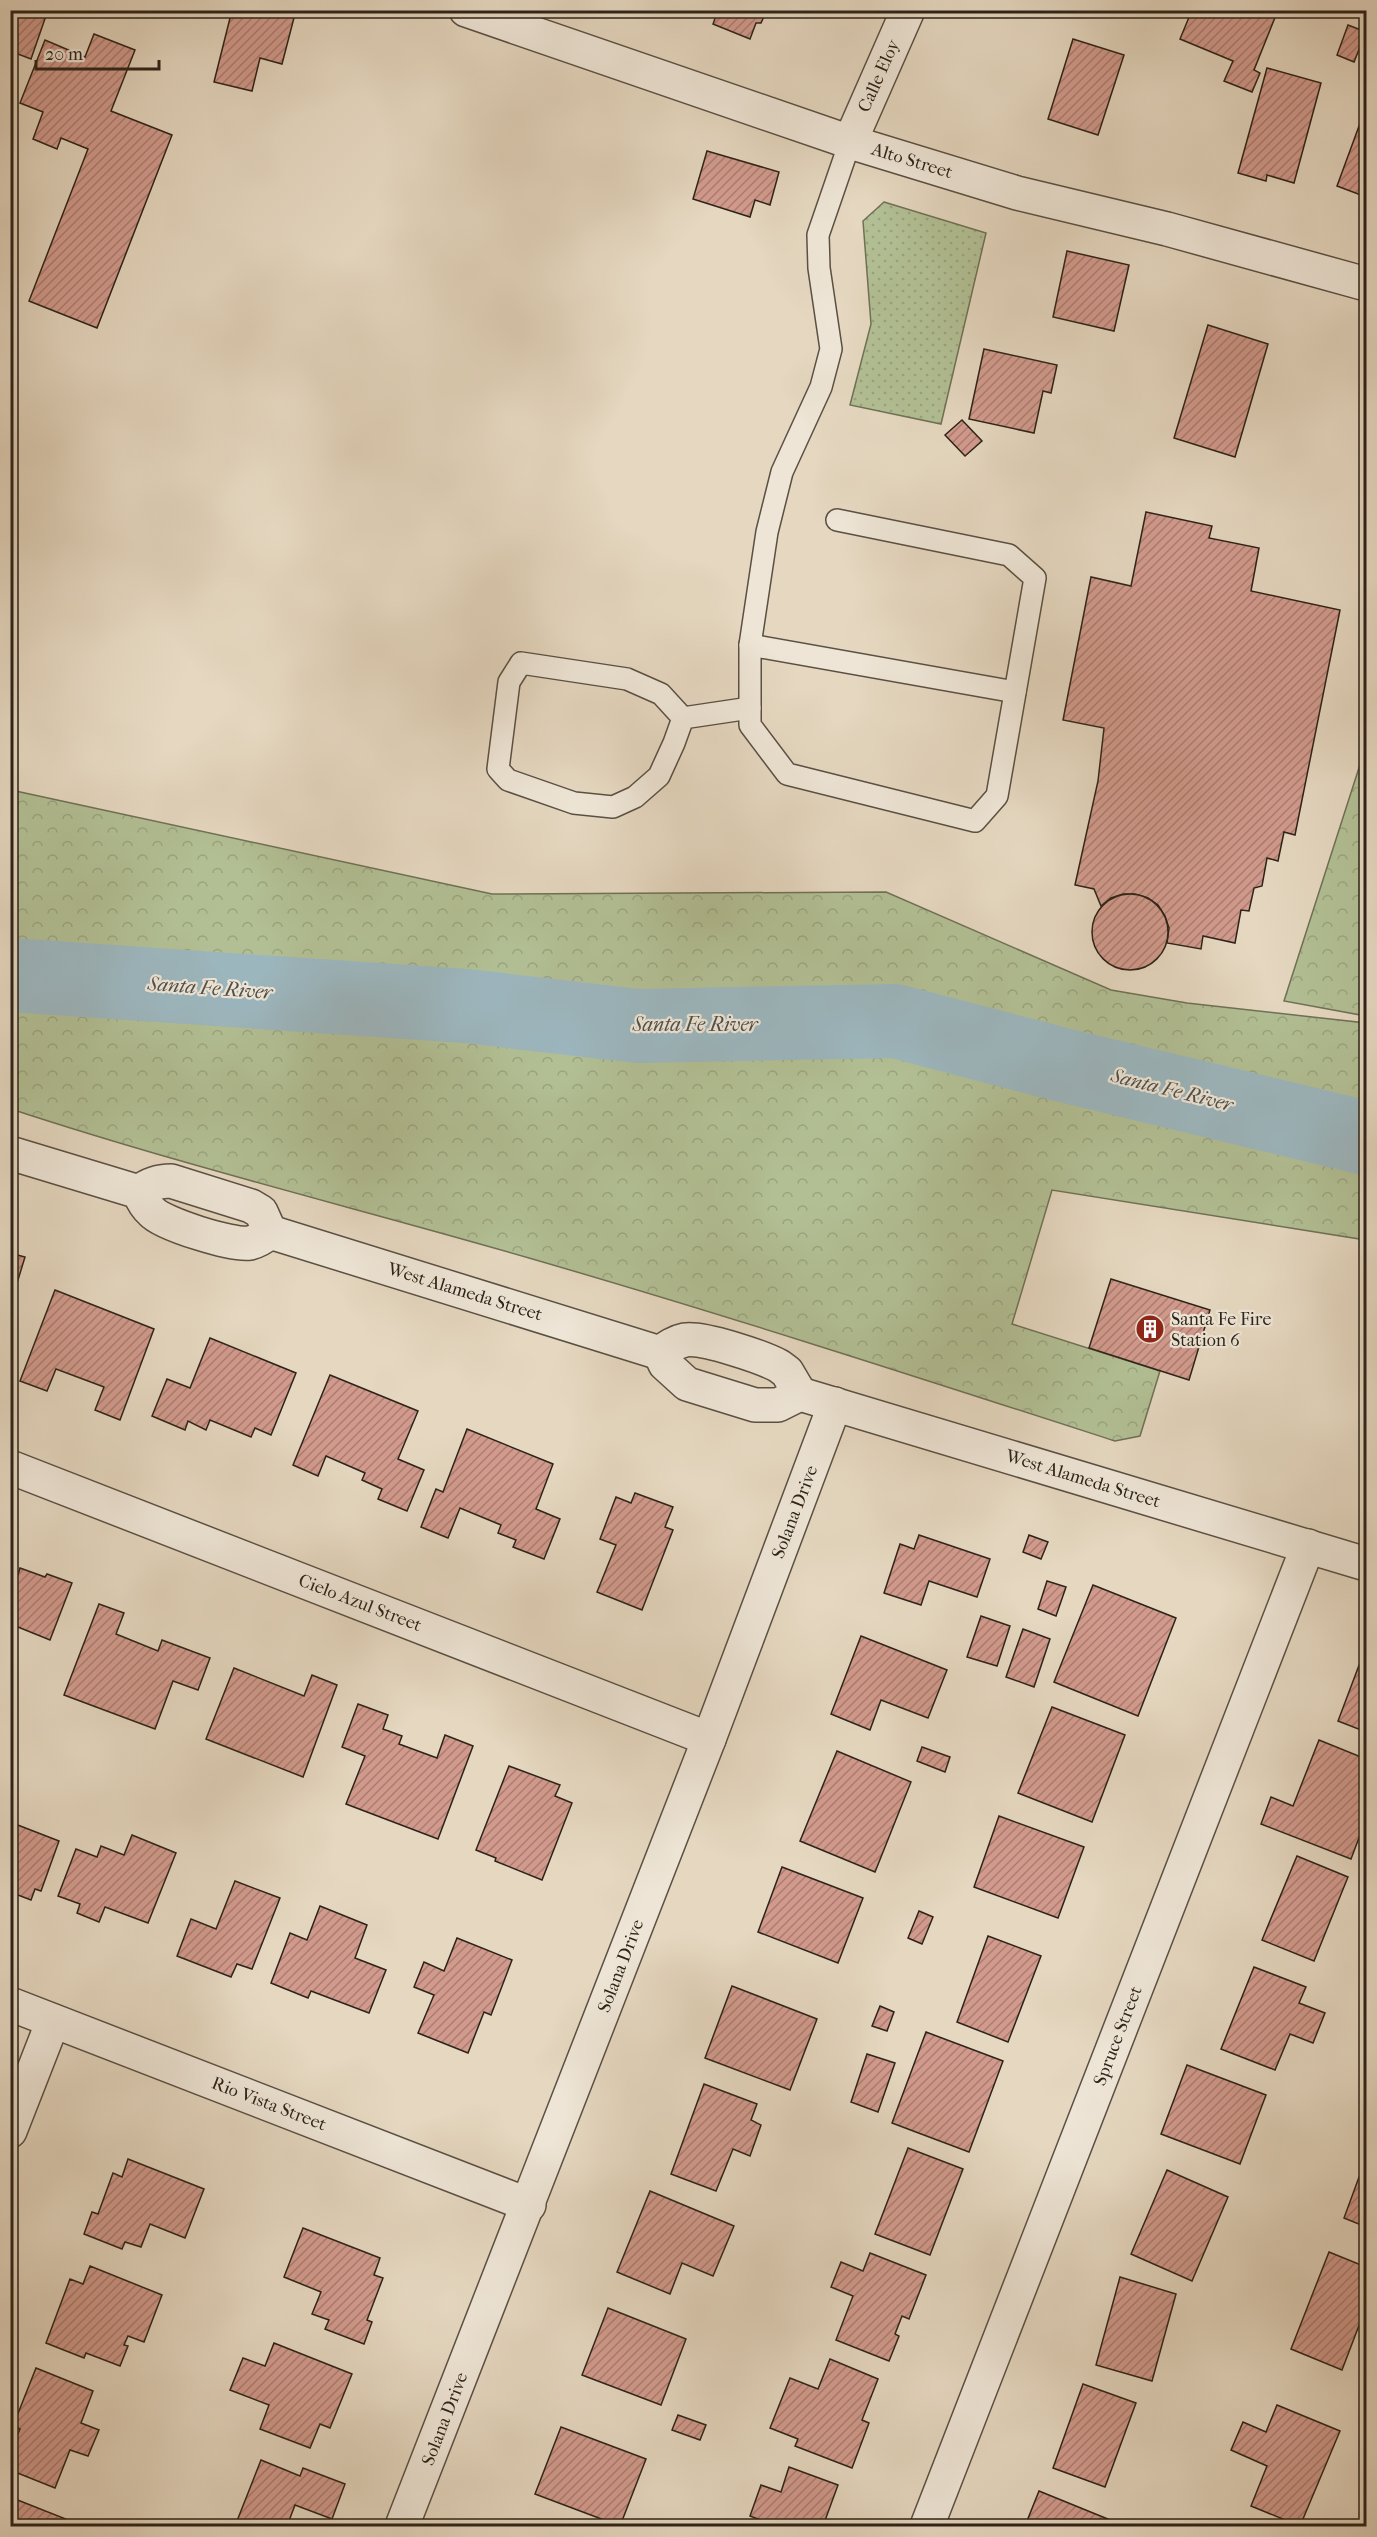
<svg xmlns="http://www.w3.org/2000/svg" width="1377" height="2537" font-family="'IM FELL French Canon',serif">
	<defs>
		<pattern id="forest-crowns" width="20" height="18" patternUnits="userSpaceOnUse" patternTransform="scale(1.5)"><rect width="20" height="18" fill="#b2bf94"/><path d="M2 6a3 3 0 1 1 6 0M12 15a3 3 0 1 1 6 0" fill="none" stroke="#99a47f"/></pattern>
		<pattern id="garden-dots" width="8" height="8" patternUnits="userSpaceOnUse" patternTransform="scale(1.5)"><rect width="8" height="8" fill="#b2bf94"/><path d="M2 2h.1M6 6h.1" fill="none" stroke="#99a47f" stroke-width="1.8" stroke-linecap="round"/></pattern>
		<pattern id="building-hatch" width="6" height="6" patternUnits="userSpaceOnUse" patternTransform="scale(1.5)"><rect width="6" height="6" fill="#d29a8d"/><path d="M-1 1l2-2M0 6l6-6M5 7l2-2" fill="none" stroke="#ab7d72"/></pattern>
	</defs>
	<rect width="100%" height="100%" fill="#e5d7c0"/>
	<filter id="stains"><feTurbulence type="fractalNoise" baseFrequency=".00333" numOctaves="4"/><feColorMatrix values="0 0 0 0 .2 0 0 0 0 .09 0 0 0 0 .02 0 0 0 .5 -.17"/></filter>
	<radialGradient id="worn" r=".72"><stop offset=".6" stop-color="#630" stop-opacity="0"/><stop offset="1" stop-color="#630" stop-opacity=".3"/></radialGradient>
	<g fill="url(#forest-crowns)" stroke="#6f7156" stroke-width="1.5">
		<polygon points="1366,746 1366,1016 1284,1001"/>
		<path d="M11,790l481,104 394,-2 225,98 76,13 179,20v217l-314,-50 -40,134 148,47 -20,65 -25,5c-195,-63 -389,-126 -586,-183 -173,-50 -348,-93 -518,-149z"/>
	</g>
	<polygon fill="url(#garden-dots)" stroke="#6f7156" stroke-width="1.5" points="884,202 986,233 941,424 850,405 871,324 863,221"/>
	<g fill="none" stroke-linecap="round" stroke-linejoin="round">
		<polyline stroke="#9cb6be" stroke-width="74" points="10,975 466,1006 638,1026 895,1021 1063,1065 1366,1138"/>
	</g>
	<g fill="url(#building-hatch)" stroke="#2c2319" stroke-width="1.5">
		<polygon points="10,10 48,10 31,59 10,51"/>
		<polygon points="232,10 296,10 282,64 260,58 252,91 214,82"/>
		<polygon points="718,10 767,10 761,23 756,23 750,39 713,24"/>
		<polygon points="1192,10 1278,10 1254,70 1260,73 1252,92 1224,81 1233,61 1180,39"/>
		<polygon points="1348,25 1366,32 1354,62 1337,55"/>
		<polygon points="94,34 135,50 111,111 172,135 97,328 29,301 88,149 61,138 57,149 33,139 43,112 20,103 45,40 85,57"/>
		<polygon points="1073,39 1124,55 1098,135 1048,119"/>
		<polygon points="1267,68 1321,83 1294,183 1267,175 1266,181 1238,173"/>
		<polygon points="1366,107 1366,197 1337,186"/>
		<polygon points="707,151 779,172 770,205 755,200 750,217 693,199"/>
		<polygon points="1067,251 1129,265 1114,331 1053,317"/>
		<polygon points="1208,325 1268,344 1235,457 1174,438"/>
		<polygon points="984,349 1057,365 1051,393 1043,391 1034,433 969,419"/>
		<polygon points="962,420 982,441 965,456 945,435"/>
		<polygon points="1146,512 1212,526 1209,538 1259,548 1251,591 1340,610 1295,835 1284,832 1278,861 1267,858 1262,886 1254,888 1249,911 1241,910 1235,943 1203,936 1201,949 1167,943 1169,928 1165,916 1158,905 1148,898 1135,894 1123,894 1111,898 1101,906 1094,889 1075,885 1098,781 1104,728 1063,720 1091,577 1131,586"/>
		<circle cx="1130" cy="932" r="38"/>
		<polygon points="10,1253 25,1257 10,1306"/>
		<polygon points="1111,1279 1210,1310 1189,1380 1089,1348"/>
		<polygon points="55,1290 154,1329 120,1420 95,1410 104,1387 56,1369 47,1391 20,1381"/>
		<polygon points="210,1338 296,1373 271,1435 255,1428 251,1437 210,1420 206,1430 188,1421 185,1430 152,1416 167,1379 190,1388"/>
		<polygon points="330,1375 418,1411 398,1459 424,1470 407,1511 378,1499 382,1489 362,1480 365,1473 326,1456 318,1476 293,1465"/>
		<polygon points="467,1429 553,1464 536,1509 560,1519 544,1559 513,1547 516,1540 498,1533 501,1525 460,1508 448,1538 421,1527 436,1489 443,1492"/>
		<polygon points="635,1493 673,1507 665,1527 673,1530 642,1610 597,1592 616,1545 600,1539 616,1497 631,1503"/>
		<polygon points="919,1535 990,1559 977,1597 929,1581 921,1605 884,1593 900,1544 914,1549"/>
		<polygon points="1029,1535 1048,1542 1041,1559 1023,1552"/>
		<polygon points="20,1568 45,1577 47,1574 72,1583 50,1640 18,1627 10,1645 10,1575 17,1578"/>
		<polygon points="1047,1581 1066,1587 1056,1616 1038,1609"/>
		<polygon points="1093,1585 1176,1618 1138,1716 1054,1682"/>
		<polygon points="99,1604 124,1613 116,1634 158,1651 162,1640 210,1658 198,1690 173,1681 155,1729 64,1695"/>
		<polygon points="981,1616 1010,1626 997,1666 967,1657"/>
		<polygon points="1023,1629 1050,1639 1034,1687 1006,1677"/>
		<polygon points="861,1636 947,1670 928,1718 881,1700 870,1730 831,1714"/>
		<polygon points="1361,1660 1366,1662 1366,1732 1338,1721"/>
		<polygon points="234,1668 304,1696 312,1675 337,1685 303,1777 206,1739"/>
		<polygon points="358,1704 388,1715 383,1729 402,1736 399,1744 437,1758 445,1735 473,1746 438,1839 346,1804 365,1756 342,1747"/>
		<polygon points="1052,1707 1125,1735 1092,1822 1018,1793"/>
		<polygon points="1319,1740 1366,1759 1366,1819 1351,1859 1261,1824 1271,1797 1293,1806"/>
		<polygon points="922,1747 950,1757 945,1772 917,1761"/>
		<polygon points="837,1751 911,1782 875,1872 800,1841"/>
		<polygon points="509,1766 560,1785 555,1796 572,1803 542,1880 495,1861 496,1858 476,1850"/>
		<polygon points="999,1816 1084,1847 1058,1918 974,1887"/>
		<polygon points="10,1822 59,1841 41,1891 35,1889 31,1900 10,1892"/>
		<polygon points="132,1835 176,1853 148,1923 105,1907 99,1922 77,1913 80,1904 58,1896 76,1849 97,1857 101,1846 124,1855"/>
		<polygon points="1297,1856 1348,1877 1314,1961 1262,1940"/>
		<polygon points="782,1867 863,1898 838,1963 758,1932"/>
		<polygon points="235,1881 280,1898 252,1969 237,1964 231,1977 177,1956 191,1919 216,1929"/>
		<polygon points="320,1906 367,1925 355,1958 386,1970 369,2013 311,1991 308,1998 271,1983 290,1933 307,1940"/>
		<polygon points="919,1911 933,1917 922,1944 908,1938"/>
		<polygon points="988,1936 1041,1956 1008,2042 957,2022"/>
		<polygon points="457,1938 512,1960 491,2015 484,2012 468,2053 418,2033 434,1995 414,1987 424,1962 444,1971"/>
		<polygon points="1254,1967 1306,1987 1299,2003 1325,2013 1313,2043 1290,2034 1275,2070 1221,2049"/>
		<polygon points="732,1986 817,2019 790,2090 705,2058"/>
		<polygon points="880,2006 894,2012 887,2031 872,2026"/>
		<polygon points="926,2032 1003,2061 969,2152 892,2123"/>
		<polygon points="867,2054 895,2063 878,2112 851,2102"/>
		<polygon points="1187,2065 1266,2095 1240,2164 1161,2134"/>
		<polygon points="704,2084 757,2104 751,2120 761,2125 750,2156 733,2149 716,2191 671,2174"/>
		<polygon points="908,2148 963,2169 930,2255 875,2234"/>
		<polygon points="1366,2158 1366,2227 1344,2218"/>
		<polygon points="128,2159 204,2189 185,2238 150,2224 141,2247 125,2242 122,2249 84,2234 92,2212 98,2214 113,2173 122,2177"/>
		<polygon points="1167,2170 1228,2197 1192,2281 1131,2254"/>
		<polygon points="650,2191 734,2226 713,2276 682,2263 670,2294 617,2272"/>
		<polygon points="303,2228 380,2258 374,2275 383,2278 367,2320 372,2322 364,2344 325,2329 329,2320 312,2314 321,2292 284,2277"/>
		<polygon points="1329,2252 1366,2267 1366,2307 1342,2370 1291,2349"/>
		<polygon points="870,2253 926,2275 909,2319 902,2316 895,2334 899,2336 889,2361 836,2340 853,2296 831,2287 841,2262 863,2271"/>
		<polygon points="90,2266 162,2295 144,2342 128,2336 124,2345 128,2346 120,2366 86,2353 84,2358 46,2343 70,2279 83,2284"/>
		<polygon points="1120,2277 1176,2294 1152,2381 1096,2365"/>
		<polygon points="608,2308 686,2339 661,2405 582,2375"/>
		<polygon points="274,2343 352,2374 330,2428 320,2424 310,2448 260,2429 269,2405 230,2390 243,2358 265,2366"/>
		<polygon points="830,2359 878,2379 862,2420 869,2423 852,2468 795,2446 798,2439 770,2428 790,2378 818,2389"/>
		<polygon points="36,2368 93,2391 81,2423 99,2430 88,2456 70,2450 55,2488 10,2470 10,2453 20,2429 13,2426"/>
		<polygon points="1083,2384 1136,2403 1105,2487 1053,2468"/>
		<polygon points="1277,2405 1340,2431 1300,2526 1251,2506 1267,2466 1231,2450 1243,2422 1266,2432"/>
		<polygon points="678,2415 706,2425 700,2440 672,2430"/>
		<polygon points="561,2427 646,2459 620,2526 535,2494"/>
		<polygon points="261,2460 300,2476 303,2468 345,2484 332,2519 295,2505 287,2526 235,2526"/>
		<polygon points="789,2467 838,2485 823,2526 764,2526 766,2522 750,2516 761,2485 781,2492"/>
		<polygon points="1039,2491 1125,2526 1025,2526"/>
		<polygon points="10,2497 76,2523 74,2526 10,2526"/>
	</g>
	<g fill="none" stroke-linecap="round" stroke-linejoin="round">
		<g stroke="#5a5043" stroke-width="24">
			<g id="service">
				<polyline points="837,520 1009,555 1035,578 997,796 975,821 787,774 750,725 750,645 767,532 782,472 821,387 831,349 819,268 818,235 850,142"/>
				<polyline points="750,645 1015,692"/>
				<polyline points="683,718 674,743 659,776 635,797 613,807 574,803 508,780 498,769 509,682 521,663 627,679 661,694 683,718 750,708"/>
			</g>
		</g>
		<g stroke="#5a5043" stroke-width="36">
			<g id="minor">
				<polyline points="466,10 850,142 1017,193 1167,229 1366,284"/>
				<polyline points="850,142 908,10"/>
				<polyline points="10,1467 709,1739"/>
				<polyline points="10,2004 529,2205"/>
				<polyline points="10,2131 53,2021"/>
				<polyline points="402,2526 709,1739 835,1404"/>
				<polyline points="927,2526 1308,1546"/>
			</g>
		</g>
		<g stroke="#5a5043" stroke-width="36">
			<g id="tertiary">
				<path d="M10,1153l129,39c3,8 7,15 13,20 11,12 81,34 98,31 8,-2 14,-6 20,-11"/>
				<path d="M139,1192c10,-8 19,-11 32,-11l80,25 10,6 9,20"/>
				<polyline points="270,1232 660,1353"/>
				<polyline points="660,1353 665,1364 687,1384 755,1405 778,1405 800,1394 1366,1564"/>
				<path d="M660,1353c8,-6 15,-11 25,-13 18,-3 77,17 94,26l8,6 13,22"/>
			</g>
		</g>
		<use href="#service" stroke="#eee5d6" stroke-width="21"/>
		<use href="#minor" stroke="#eee5d6" stroke-width="33"/>
		<use href="#tertiary" stroke="#eee5d6" stroke-width="33"/>
	</g>
	<defs>
		<g id="building-disc" transform="scale(1.5)"><circle r="9.5" fill="#8f2418" stroke="#eee5d6"/><path d="M-4-6H4V6H1V3H-1V6H-4ZM-2.5-4.3h1.7v1.8h-1.7ZM.8-4.3h1.7v1.8H.8ZM-2.5-1h1.7V.8h-1.7ZM.8-1h1.7V.8H.8Z" fill="#fff"/></g>
	</defs>
	<g fill-rule="evenodd">
		<use href="#building-disc" x="1150" y="1329"/>
	</g>
	<g text-anchor="middle" dominant-baseline="central" stroke-width="4.5" stroke-linejoin="round" paint-order="stroke">
		<g font-size="18" fill="#2c2319" stroke="#eee5d6">
			<text transform="translate(879 76) rotate(-66)">Calle Eloy</text>
			<text transform="translate(912 161) rotate(17)">Alto Street</text>
			<text transform="translate(465 1292) rotate(17)">West Alameda Street</text>
			<text transform="translate(1083 1479) rotate(17)">West Alameda Street</text>
			<text transform="translate(795 1512) rotate(-69)">Solana Drive</text>
			<text transform="translate(360 1603) rotate(21)">Cielo Azul Street</text>
			<text transform="translate(621 1966) rotate(-69)">Solana Drive</text>
			<text transform="translate(1118 2036) rotate(-69)">Spruce Street</text>
			<text transform="translate(269 2104) rotate(21)">Rio Vista Street</text>
			<text transform="translate(445 2419) rotate(-69)">Solana Drive</text>
		</g>
		<g font-size="18" fill="#2c2319" stroke="#eee5d6" text-anchor="start">
			<text x="1171" y="1319">Santa Fe Fire<tspan x="1171" dy="21">Station 6</tspan></text>
		</g>
		<g font-size="20" font-style="italic" fill="#4e4f4b" stroke="#eee5d6">
			<text transform="translate(210 988) rotate(4)">Santa Fe River</text>
			<text x="695" y="1024">Santa Fe River</text>
			<text transform="translate(1172 1090) rotate(14)">Santa Fe River</text>
		</g>
	</g>
	<rect width="1377" height="2537" fill="none" stroke="#e5d7c0" stroke-width="36"/>
	<rect x="12" y="12" width="1353" height="2513" fill="none" stroke="#2c2319" stroke-width="3"/>
	<rect x="18" y="18" width="1341" height="2501" fill="none" stroke="#2c2319" stroke-width="1.5"/>
	<path d="M36 60v9h123v-9" fill="none" stroke="#2c2319" stroke-width="3"/>
	<text x="45" y="60" font-size="18" fill="#2c2319" stroke="#eee5d6" stroke-width="4.5" paint-order="stroke">20 m</text>
	<rect width="100%" height="100%" filter="url(#stains)"/>
	<rect width="100%" height="100%" fill="url(#worn)"/>
</svg>
